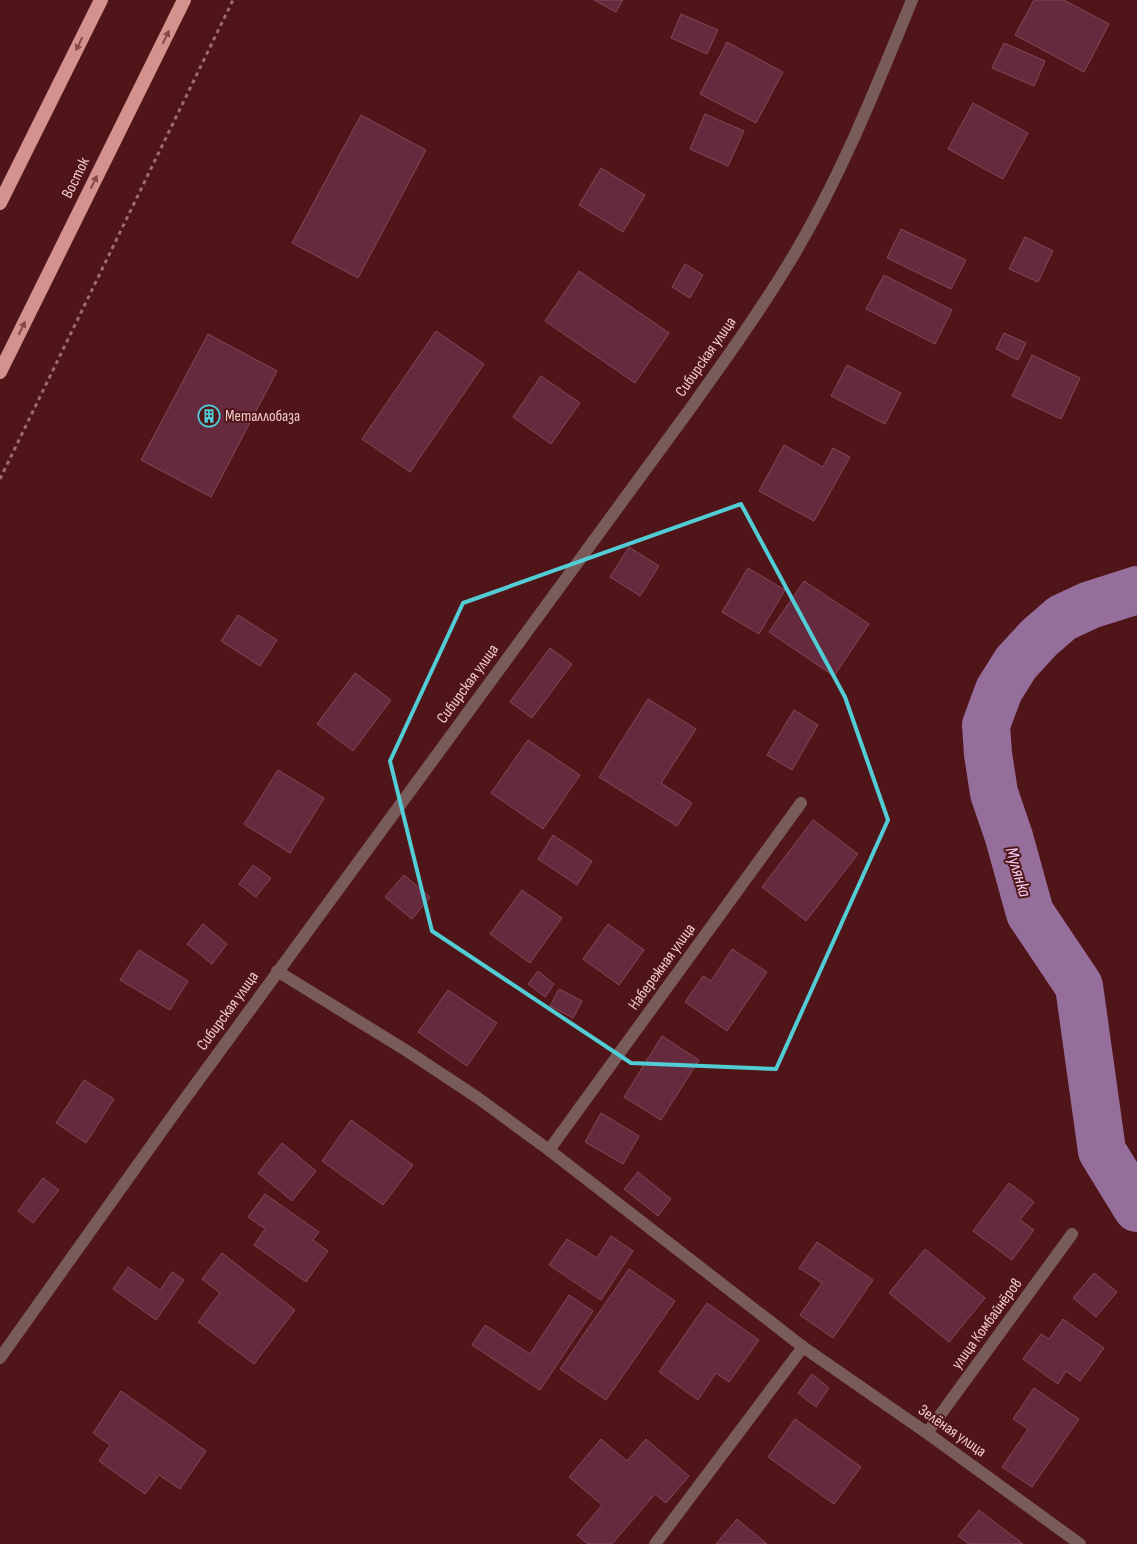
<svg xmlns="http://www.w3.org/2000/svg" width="1137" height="1544" font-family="'Sofia Sans Condensed',sans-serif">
	<rect width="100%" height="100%" fill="#501518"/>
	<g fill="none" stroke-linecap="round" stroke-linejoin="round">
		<polyline stroke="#956e9b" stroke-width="48" points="1137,590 1090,605 1062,618 1039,638 1016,663 999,690 986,725 988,754 994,793 1009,837 1030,913 1079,986 1102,1151 1137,1208"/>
	</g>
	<g fill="#652a3d" stroke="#854759">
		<polygon points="594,0 623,0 616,12"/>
		<polygon points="1034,0 1064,0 1109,24 1084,72 1015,35"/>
		<polygon points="681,14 718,30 707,54 671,38"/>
		<polygon points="727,42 783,72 756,123 700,94"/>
		<polygon points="1004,43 1045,61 1034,86 992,68"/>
		<polygon points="973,103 1028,133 1003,179 948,149"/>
		<polygon points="705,114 744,131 728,166 690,149"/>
		<polygon points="361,115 426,150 358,278 292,243"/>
		<polygon points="601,168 645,195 623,232 579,205"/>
		<polygon points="901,229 966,260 951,289 887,258"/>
		<polygon points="1025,237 1053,251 1038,282 1009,269"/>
		<polygon points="685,264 703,275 690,298 672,287"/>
		<polygon points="579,271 669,333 635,383 545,321"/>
		<polygon points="884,275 952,310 935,344 866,309"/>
		<polygon points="436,331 484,364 410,472 362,439"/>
		<polygon points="1004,333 1026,343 1018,360 996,349"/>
		<polygon points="208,334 277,371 211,497 141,460"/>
		<polygon points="1032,355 1080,378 1061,419 1012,396"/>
		<polygon points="847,365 901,393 885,424 831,396"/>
		<polygon points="541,376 580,403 551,444 513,417"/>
		<polygon points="784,445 823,467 833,448 850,457 814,521 759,491"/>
		<polygon points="629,547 659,566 640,596 610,577"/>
		<polygon points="748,568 785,590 759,634 722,612"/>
		<polygon points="804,581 869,624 834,676 769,632"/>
		<polygon points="238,615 277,640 260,666 221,641"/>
		<polygon points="550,648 572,664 532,718 510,702"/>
		<polygon points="355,673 391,700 353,751 317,724"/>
		<polygon points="648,699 696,729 661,783 692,803 677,826 599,777"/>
		<polygon points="794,710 818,725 792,770 767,755"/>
		<polygon points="528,740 580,775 543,829 491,793"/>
		<polygon points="278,770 324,798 290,853 244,824"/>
		<polygon points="813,820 858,854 806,921 762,887"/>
		<polygon points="553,835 592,861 577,885 538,859"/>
		<polygon points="253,865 271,878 256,897 239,884"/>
		<polygon points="404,875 430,897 412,919 385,897"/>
		<polygon points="522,890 562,918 530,963 490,934"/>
		<polygon points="203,924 227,944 212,964 187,944"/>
		<polygon points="608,924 644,950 619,985 583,959"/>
		<polygon points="732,949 767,972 727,1031 685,1002 703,976 711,981"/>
		<polygon points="139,950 188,981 170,1010 120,980"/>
		<polygon points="538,971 554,984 545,997 528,984"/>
		<polygon points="559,989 582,1001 573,1018 550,1006"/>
		<polygon points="448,990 497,1023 467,1066 418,1032"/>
		<polygon points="662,1036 699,1060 661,1120 624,1097"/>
		<polygon points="84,1080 114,1099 86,1143 56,1123"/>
		<polygon points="601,1113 639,1136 623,1164 585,1142"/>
		<polygon points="351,1120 413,1165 383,1205 322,1161"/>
		<polygon points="282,1143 316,1171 292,1201 258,1173"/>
		<polygon points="638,1172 671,1199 658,1216 624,1189"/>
		<polygon points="43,1178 59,1190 33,1223 18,1211"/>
		<polygon points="1009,1183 1034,1202 1020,1220 1034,1230 1012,1260 973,1231"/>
		<polygon points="265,1194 319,1232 313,1240 328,1251 306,1282 254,1245 265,1229 248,1217"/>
		<polygon points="611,1236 633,1251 601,1300 549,1265 567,1239 597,1258"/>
		<polygon points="817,1242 873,1280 833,1338 800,1315 822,1283 799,1268"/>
		<polygon points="925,1249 985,1298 949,1342 889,1293"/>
		<polygon points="222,1253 295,1310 254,1364 198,1322 220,1293 202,1279"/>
		<polygon points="128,1267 160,1290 172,1272 184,1280 156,1320 113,1289"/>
		<polygon points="629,1269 675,1301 606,1400 560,1369"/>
		<polygon points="1094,1273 1117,1292 1096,1317 1073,1298"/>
		<polygon points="569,1295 593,1311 540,1390 472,1345 485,1325 530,1354"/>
		<polygon points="707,1303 759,1340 729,1382 716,1373 698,1400 659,1372"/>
		<polygon points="1063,1319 1104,1348 1080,1381 1066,1371 1058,1384 1023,1359 1041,1334 1049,1339"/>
		<polygon points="812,1374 829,1388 816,1407 798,1393"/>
		<polygon points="1034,1388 1079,1419 1032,1487 1002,1467 1028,1429 1013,1419"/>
		<polygon points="121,1391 206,1451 180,1489 159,1475 145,1494 99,1461 110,1445 93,1433"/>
		<polygon points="795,1419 861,1467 834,1504 768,1457"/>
		<polygon points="601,1439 627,1461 646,1439 689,1476 666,1503 655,1494 612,1544 588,1544 577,1535 602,1505 569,1477"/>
		<polygon points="979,1510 1023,1544 969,1544 958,1536"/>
		<polygon points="737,1519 767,1544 716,1544"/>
	</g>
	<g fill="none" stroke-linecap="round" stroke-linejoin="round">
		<polyline stroke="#9d6c6c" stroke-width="3" stroke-dasharray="4 4" stroke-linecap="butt" points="0,479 233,0"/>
		<g stroke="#795c5a" stroke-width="12">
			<polyline points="277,971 407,1051 478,1098 549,1150 803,1347 927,1433 1080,1544"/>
			<polyline points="549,1150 801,803"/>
			<path d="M0,1358l176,-247 514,-702c35,-49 71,-99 102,-151 49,-82 84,-170 120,-258"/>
			<polyline points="927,1433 1072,1234"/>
			<polyline points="655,1544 803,1347"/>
		</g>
		<g stroke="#d4928e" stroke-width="14">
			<polyline points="0,203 101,0"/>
			<polyline points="0,372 184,0"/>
		</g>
	</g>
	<defs><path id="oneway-solid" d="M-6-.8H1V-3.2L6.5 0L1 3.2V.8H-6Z" transform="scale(1.25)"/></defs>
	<g fill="#854747">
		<use href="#oneway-solid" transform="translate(166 37) rotate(-64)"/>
		<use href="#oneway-solid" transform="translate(79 44) rotate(116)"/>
		<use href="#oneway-solid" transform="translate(94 182) rotate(-64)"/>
		<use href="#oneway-solid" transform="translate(22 328) rotate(-64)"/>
	</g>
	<path fill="none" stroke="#52ccd5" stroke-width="4" stroke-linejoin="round" d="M741,504l104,193 43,123 -112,249 -145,-6 -199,-132 -42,-170 73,-158z"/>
	<defs>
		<g id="building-ring" transform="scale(1.125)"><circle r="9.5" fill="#501518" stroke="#52ccd5" stroke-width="1.5"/><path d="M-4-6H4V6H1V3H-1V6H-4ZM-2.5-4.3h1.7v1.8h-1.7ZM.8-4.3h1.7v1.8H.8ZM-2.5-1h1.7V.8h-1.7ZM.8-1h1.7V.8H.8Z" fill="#52ccd5"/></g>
	</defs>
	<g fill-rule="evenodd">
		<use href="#building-ring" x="209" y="416"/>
	</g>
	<g text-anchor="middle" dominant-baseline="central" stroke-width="4" stroke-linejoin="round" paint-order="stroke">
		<g font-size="16" fill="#f1cbc8" stroke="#501518">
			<text transform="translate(76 178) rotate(-64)">Восток</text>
			<text transform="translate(706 357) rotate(-55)">Сибирская улица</text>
			<text transform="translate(468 684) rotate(-54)">Сибирская улица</text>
			<text transform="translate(662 967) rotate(-54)">Набережная улица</text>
			<text transform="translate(228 1011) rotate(-54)">Сибирская улица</text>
			<text transform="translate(987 1324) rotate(-54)">улица Комбайнёров</text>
			<text transform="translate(952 1431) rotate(35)">Зелёная улица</text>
		</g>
		<g font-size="16" fill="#f1cbc8" stroke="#501518" text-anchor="start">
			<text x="225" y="416">Металлобаза</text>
		</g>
		<g font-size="18" font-style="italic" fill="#f4d0f9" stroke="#501518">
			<text transform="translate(1018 872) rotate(73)">Мулянка</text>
		</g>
	</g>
</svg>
